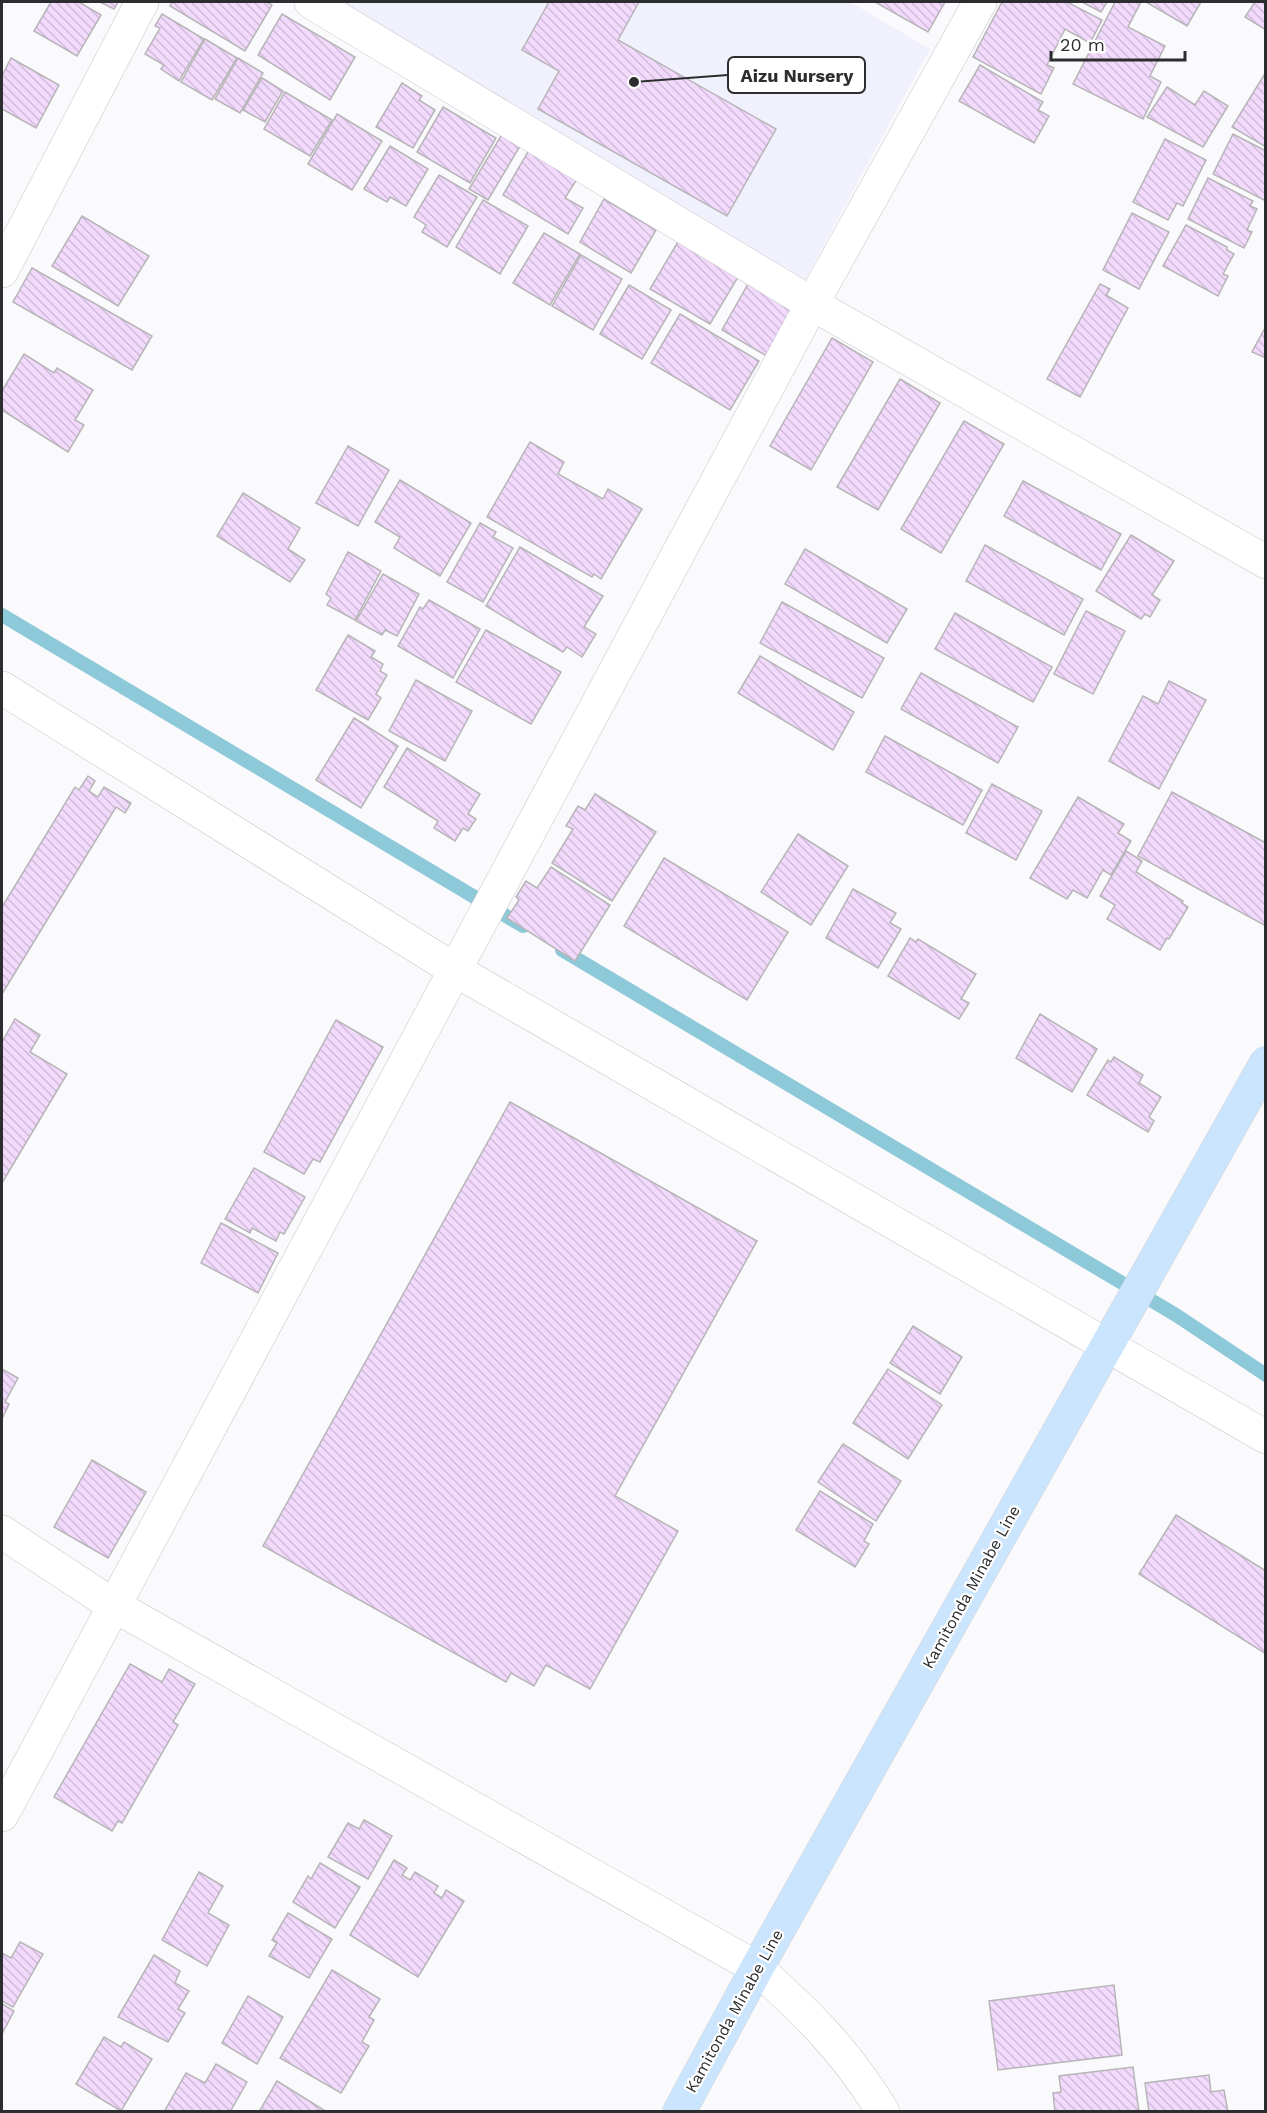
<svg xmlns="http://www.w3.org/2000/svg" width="1267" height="2113" font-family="'Work Sans',sans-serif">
	<defs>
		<pattern id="building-back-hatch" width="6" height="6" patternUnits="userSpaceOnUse" patternTransform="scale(1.5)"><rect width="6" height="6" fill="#f2dafd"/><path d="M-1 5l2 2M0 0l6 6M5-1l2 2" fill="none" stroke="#d0bbd9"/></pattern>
	</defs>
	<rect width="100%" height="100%" fill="#fafafd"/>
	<polygon fill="#f0f1fc" points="327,2 850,2 930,49 805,280 460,82"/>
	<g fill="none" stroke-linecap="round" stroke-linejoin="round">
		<g stroke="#8dc9d9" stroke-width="14">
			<polyline points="2,615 523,926"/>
			<polyline points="562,950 1176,1315 1266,1375"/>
		</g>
	</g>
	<g fill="url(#building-back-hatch)" stroke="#b7b5b8" stroke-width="1.5">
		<polygon points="51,2 79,2 101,15 77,56 34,31"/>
		<polygon points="100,2 118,2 114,9"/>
		<polygon points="172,2 266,2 272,5 245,51 170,6"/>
		<polygon points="549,2 639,2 618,40 776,129 727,216 538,109 559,71 522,50"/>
		<polygon points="875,2 945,2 928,32"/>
		<polygon points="1002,2 1067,2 1102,20 1090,43 1065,29 1047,65 1054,68 1041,94 973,57"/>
		<polygon points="1082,2 1107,2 1101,12"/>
		<polygon points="1115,2 1141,2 1128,27 1165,46 1150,76 1161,82 1143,119 1073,84"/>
		<polygon points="1146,2 1201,2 1187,26"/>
		<polygon points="1255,2 1266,2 1266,30 1245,17"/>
		<polygon points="162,14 204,39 179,81 161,69 164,65 145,54 160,28 155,26"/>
		<polygon points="282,14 355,57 330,100 258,55"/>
		<polygon points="205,39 237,58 212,100 181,82"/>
		<polygon points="11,58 59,85 36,128 2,109 2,76"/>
		<polygon points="238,58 263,73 240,113 215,99"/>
		<polygon points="980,65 1043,102 1038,110 1049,116 1034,143 959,101"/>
		<polygon points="1266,72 1266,147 1232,127"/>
		<polygon points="262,78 283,91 265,122 243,110"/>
		<polygon points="402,83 422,96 419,100 435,110 413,148 376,127"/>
		<polygon points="1167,87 1195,105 1204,91 1228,106 1203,147 1147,117"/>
		<polygon points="285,92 332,120 310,156 264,129"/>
		<polygon points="443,107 496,138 470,183 417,152"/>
		<polygon points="337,114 382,141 352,190 308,164"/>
		<polygon points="504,131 523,141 488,200 469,189"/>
		<polygon points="1233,134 1266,151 1266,201 1213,174"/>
		<polygon points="1165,139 1206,160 1183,206 1177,203 1168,220 1133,202"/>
		<polygon points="390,146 428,169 406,206 390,197 387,202 364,189"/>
		<polygon points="529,150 577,179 565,198 583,208 568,234 503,195"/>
		<polygon points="439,175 477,197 447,247 422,232 426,225 414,217"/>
		<polygon points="1208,178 1253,201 1250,206 1257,209 1247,230 1252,232 1244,248 1188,219"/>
		<polygon points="604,199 656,230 631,273 580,242"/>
		<polygon points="483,200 528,226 500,274 456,247"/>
		<polygon points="1132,213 1169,232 1139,289 1103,270"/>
		<polygon points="82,216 149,256 118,306 52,266"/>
		<polygon points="1186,225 1227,247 1227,250 1234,254 1223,274 1228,276 1218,296 1163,266"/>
		<polygon points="544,233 580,254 550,305 513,283"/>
		<polygon points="682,235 738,277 710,324 650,289"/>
		<polygon points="581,255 622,279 593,330 552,306"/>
		<polygon points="32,268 152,336 132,370 13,302"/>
		<polygon points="752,277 798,304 767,356 722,330"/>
		<polygon points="1100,284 1110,289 1106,295 1128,308 1080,397 1047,379"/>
		<polygon points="629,285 671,310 642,359 600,334"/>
		<polygon points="680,314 759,361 730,410 651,363"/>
		<polygon points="1266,326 1266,358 1252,352"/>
		<polygon points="832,338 873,362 811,470 770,446"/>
		<polygon points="24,354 54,373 57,368 93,390 75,420 84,425 68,452 2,410 2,391"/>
		<polygon points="900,379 940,403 878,510 837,487"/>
		<polygon points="964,421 1004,444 941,553 901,529"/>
		<polygon points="530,442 564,462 558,474 603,499 608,489 642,509 601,579 594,574 592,577 487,517"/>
		<polygon points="348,446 389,470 358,526 316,503"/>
		<polygon points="400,480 471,523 440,576 394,548 400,537 375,522"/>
		<polygon points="1023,481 1121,534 1101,570 1004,516"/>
		<polygon points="243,493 300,528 288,549 305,560 290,582 217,536"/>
		<polygon points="480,523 496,532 493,537 513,548 483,602 447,582"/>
		<polygon points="1131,535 1174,561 1152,595 1160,600 1150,617 1145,614 1141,619 1096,591"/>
		<polygon points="985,545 1083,599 1064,635 966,581"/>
		<polygon points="520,547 603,596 584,627 596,634 582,657 567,647 563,652 486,606"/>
		<polygon points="805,549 907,609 887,643 785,584"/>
		<polygon points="348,552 381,571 355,620 327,605 331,598 326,594"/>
		<polygon points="383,574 419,594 397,636 385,630 382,635 356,621"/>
		<polygon points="429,600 480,629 453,678 398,646 420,607 423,609"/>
		<polygon points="782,602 884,658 862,698 760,643"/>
		<polygon points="1086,611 1125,631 1093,694 1054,674"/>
		<polygon points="955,613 1052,667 1033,702 935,649"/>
		<polygon points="486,630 561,672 531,724 456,682"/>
		<polygon points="348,635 375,651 371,657 383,664 380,671 387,675 376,694 381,698 368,720 316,690"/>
		<polygon points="760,656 854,712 833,750 738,693"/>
		<polygon points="921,673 1018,727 998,763 901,709"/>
		<polygon points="416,680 472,711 445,761 389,731"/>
		<polygon points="1169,681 1206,700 1159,789 1109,761 1143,696 1158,704"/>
		<polygon points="354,718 398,746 361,808 316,780"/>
		<polygon points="885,736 982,790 963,825 866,772"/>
		<polygon points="407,748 480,794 468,814 476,819 468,831 463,828 455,841 434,828 438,821 384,787"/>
		<polygon points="88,776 95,781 89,791 98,797 104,787 131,803 125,813 116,807 2,994 2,907 75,787 79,790"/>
		<polygon points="992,784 1042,811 1016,860 966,833"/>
		<polygon points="1172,792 1266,843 1266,926 1138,856"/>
		<polygon points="595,794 656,832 612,901 552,863 573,829 566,826 578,806 585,810"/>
		<polygon points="1078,797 1124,824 1118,833 1131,841 1111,875 1103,870 1087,898 1073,890 1067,899 1030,878"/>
		<polygon points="798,834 848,866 811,925 761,892"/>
		<polygon points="1126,851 1142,861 1136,872 1183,901 1182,903 1188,907 1169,939 1167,938 1160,950 1107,919 1115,905 1100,896"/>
		<polygon points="664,858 788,932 747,1000 624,926"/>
		<polygon points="551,867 610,905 575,961 507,918 519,900 516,897 526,881 537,888"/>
		<polygon points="853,889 896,913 890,923 901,929 878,968 826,938"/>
		<polygon points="910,938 916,942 918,939 976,974 961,999 969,1003 959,1019 888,976"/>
		<polygon points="1040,1014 1097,1049 1072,1092 1016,1058"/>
		<polygon points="15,1019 40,1035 30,1052 67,1074 2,1183 2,1042"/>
		<polygon points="336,1020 383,1047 320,1162 313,1159 304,1174 264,1152"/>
		<polygon points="1114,1057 1143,1075 1139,1083 1161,1097 1149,1117 1154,1121 1148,1132 1087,1095 1108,1060 1111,1062"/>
		<polygon points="510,1102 757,1241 615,1496 678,1531 590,1689 546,1665 534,1686 511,1673 506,1682 263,1546"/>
		<polygon points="254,1168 305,1197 284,1234 280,1232 276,1241 252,1228 250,1233 225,1219"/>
		<polygon points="221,1223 278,1253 258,1293 201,1263"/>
		<polygon points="913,1326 962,1357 940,1394 890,1363"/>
		<polygon points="2,1369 18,1378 5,1402 9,1404 2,1419"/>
		<polygon points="888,1369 942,1405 908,1459 853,1423"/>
		<polygon points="843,1444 901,1481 876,1521 818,1482"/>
		<polygon points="92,1460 146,1492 108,1558 54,1527"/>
		<polygon points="820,1491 873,1524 864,1541 869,1544 855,1567 796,1530"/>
		<polygon points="1176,1515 1266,1571 1266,1654 1139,1574"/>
		<polygon points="130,1664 162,1682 169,1669 195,1684 173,1722 178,1725 122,1823 118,1821 112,1831 54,1797"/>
		<polygon points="364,1820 392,1836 368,1879 328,1857 348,1823 359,1829"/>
		<polygon points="394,1860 407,1868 402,1875 410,1880 415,1872 438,1886 434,1893 442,1898 446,1890 464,1901 418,1977 350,1935"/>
		<polygon points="320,1863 360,1887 335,1928 293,1902 308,1876 311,1879"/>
		<polygon points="199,1872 223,1886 208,1913 229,1925 207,1966 162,1940"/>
		<polygon points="288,1913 332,1939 309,1978 269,1956 277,1943 272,1940"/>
		<polygon points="20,1942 43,1954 13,2007 2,2001 2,1953 11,1958"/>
		<polygon points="154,1955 180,1971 175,1983 189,1991 178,2009 185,2013 168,2042 118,2017"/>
		<polygon points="332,1970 380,1999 369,2017 374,2020 362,2042 369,2046 341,2093 280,2058"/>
		<polygon points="1114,1985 1122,2055 998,2070 989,2001"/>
		<polygon points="248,1996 283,2017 257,2064 222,2043"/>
		<polygon points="2,2004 14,2011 2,2034"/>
		<polygon points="104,2037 121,2047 124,2042 152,2059 121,2111 76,2084"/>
		<polygon points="216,2064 247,2082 230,2112 164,2112 186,2073 205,2083"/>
		<polygon points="1133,2067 1139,2112 1055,2112 1053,2093 1061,2092 1059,2076"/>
		<polygon points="1209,2075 1211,2092 1224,2090 1228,2112 1149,2112 1145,2083"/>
		<polygon points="277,2081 327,2112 259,2112"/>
	</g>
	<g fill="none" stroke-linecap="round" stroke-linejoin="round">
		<g stroke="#c5c6c9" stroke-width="34">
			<g id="minor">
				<polyline points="311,2 812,304 1266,562"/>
				<polyline points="2,271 142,2"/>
				<polyline points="2,688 455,970 1266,1437"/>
				<path d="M2,1532l111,73 644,363c51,46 90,84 126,144"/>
				<polyline points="2,1815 812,304 980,2"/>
			</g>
		</g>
		<g stroke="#d5d5d5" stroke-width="34">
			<polyline id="primary" points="679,2112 757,1968 1266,1063"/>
		</g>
		<use href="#minor" stroke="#fff" stroke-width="33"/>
		<use href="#primary" stroke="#cbe5fe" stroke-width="33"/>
	</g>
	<g text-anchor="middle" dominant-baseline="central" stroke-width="4.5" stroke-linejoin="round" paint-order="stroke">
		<g font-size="16" fill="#2c2d2e" stroke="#fff">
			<text transform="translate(971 1587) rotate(-61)">Kamitonda Minabe Line</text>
			<text transform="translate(734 2011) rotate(-61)">Kamitonda Minabe Line</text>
		</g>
	</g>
	<path fill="none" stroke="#2c2d2e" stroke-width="2" d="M634 82L728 75"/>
	<circle fill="#2c2d2e" stroke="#fff" stroke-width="2" cx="634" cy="82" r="6"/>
	<rect fill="#fff" stroke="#2c2d2e" stroke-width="2" x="728" y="57" width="137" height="36" rx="6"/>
	<g font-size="18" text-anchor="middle" font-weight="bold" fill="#2c2d2e">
		<text x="797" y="82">Aizu Nursery</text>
	</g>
	<rect width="1267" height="2113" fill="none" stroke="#2c2d2e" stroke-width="6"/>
	<path d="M1051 51v9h134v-9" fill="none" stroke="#2c2d2e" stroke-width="3"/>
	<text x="1060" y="51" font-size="18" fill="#2c2d2e" stroke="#ffffff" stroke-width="4.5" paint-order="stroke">20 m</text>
</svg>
